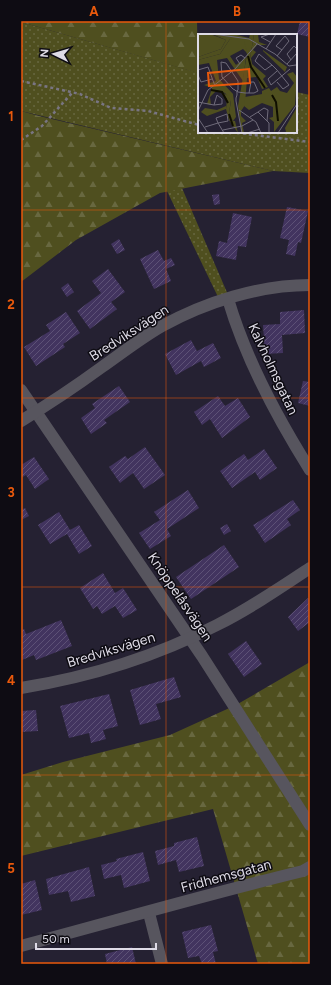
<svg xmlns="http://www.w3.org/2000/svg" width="331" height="985" font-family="Figtree,sans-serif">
	<defs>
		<pattern id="grass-dots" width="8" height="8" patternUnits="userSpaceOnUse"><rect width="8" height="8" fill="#4f4f1f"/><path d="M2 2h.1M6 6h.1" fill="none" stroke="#686840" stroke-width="1.8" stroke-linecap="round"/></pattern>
		<pattern id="forest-firs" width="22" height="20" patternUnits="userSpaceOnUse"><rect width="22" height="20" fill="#4f4f1f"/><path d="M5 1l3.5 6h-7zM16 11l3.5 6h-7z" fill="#686840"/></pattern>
		<pattern id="building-hatch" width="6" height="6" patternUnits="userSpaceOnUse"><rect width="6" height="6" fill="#42345f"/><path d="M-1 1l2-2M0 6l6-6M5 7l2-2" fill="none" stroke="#5d5176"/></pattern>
	</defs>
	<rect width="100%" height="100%" fill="#252132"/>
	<g fill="url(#grass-dots)">
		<polygon points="21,22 199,73 199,132 296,132 296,92 310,95 310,173 273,171 21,111"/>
		<polygon points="182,188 229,297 219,299 167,191"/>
	</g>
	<g fill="url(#forest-firs)">
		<polygon points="21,21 197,21 198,73 21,22"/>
		<polygon points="21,111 39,116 273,171 160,193 76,240 21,282"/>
		<polygon points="310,662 310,964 258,964 213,809 21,856 21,775 63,762 170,735 236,705"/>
	</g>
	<g fill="url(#building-hatch)">
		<polygon points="300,21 310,21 310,37 297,34"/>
		<polygon points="219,194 220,204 214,205 212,195"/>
		<polygon points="287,207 308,211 301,243 298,242 295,256 286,254 289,240 280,238"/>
		<polygon points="233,213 252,217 246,247 238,246 236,260 216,256 219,241 227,243"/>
		<polygon points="119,239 125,250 117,254 111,244"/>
		<polygon points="158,250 164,261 171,258 175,265 166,269 171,281 154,289 140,259"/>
		<polygon points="108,269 125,292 111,302 117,309 90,329 77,311 101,293 92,281"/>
		<polygon points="68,283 74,292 67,297 61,288"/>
		<polygon points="304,310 305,333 282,335 283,353 265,354 263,325 280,324 280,312"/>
		<polygon points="66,312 80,333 63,344 65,347 36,366 24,347 50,331 46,325"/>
		<polygon points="191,340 197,351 213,343 221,358 204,367 201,361 176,375 165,354"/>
		<polygon points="303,381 310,382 310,406 298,403"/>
		<polygon points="119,386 130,402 104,420 107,423 91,434 81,418 95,408 92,404"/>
		<polygon points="218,396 225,406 238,398 250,417 222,438 210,419 202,425 194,412"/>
		<polygon points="145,447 165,475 144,489 133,473 120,483 109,467 125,456 128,459"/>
		<polygon points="264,449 277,468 260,480 255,472 232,488 220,471 244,454 248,460"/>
		<polygon points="34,457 49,479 35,489 26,475 21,478 21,465"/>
		<polygon points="188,490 199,508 167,529 171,536 150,549 139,533 160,520 154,512"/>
		<polygon points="293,500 300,510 287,519 291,525 265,543 253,525"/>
		<polygon points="25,508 29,516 21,520 21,510"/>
		<polygon points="59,512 70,530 79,525 92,546 79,554 67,534 50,544 38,525"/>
		<polygon points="227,524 231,531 224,535 220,528"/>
		<polygon points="224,545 239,567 191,599 176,577"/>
		<polygon points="103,573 115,593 123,588 137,610 123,618 115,606 102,614 97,606 93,609 80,588"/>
		<polygon points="308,598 310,599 310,622 298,631 288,617"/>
		<polygon points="61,620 72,646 36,660 34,655 22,660 21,630 24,629 26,634"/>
		<polygon points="246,641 262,664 244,677 228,654"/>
		<polygon points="174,677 181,697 156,704 161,719 140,725 130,690"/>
		<polygon points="109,694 118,726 103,730 106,739 91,743 89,733 69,738 60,706"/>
		<polygon points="36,710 38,731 21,732 21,711"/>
		<polygon points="197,837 204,866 179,872 176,860 158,865 155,851 174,846 174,843"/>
		<polygon points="143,852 150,881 124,888 121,875 104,879 101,865 117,861 116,859"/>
		<polygon points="89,867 95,896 71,902 68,891 49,895 46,879"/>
		<polygon points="35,880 42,910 21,915 21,884"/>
		<polygon points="211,925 218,951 213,952 216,964 202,964 199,956 188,958 182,932"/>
		<polygon points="132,947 136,964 107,964 105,954"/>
	</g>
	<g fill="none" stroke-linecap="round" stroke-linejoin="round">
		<g stroke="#797583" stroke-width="2.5" stroke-dasharray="3 3" stroke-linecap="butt">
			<polyline points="21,81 80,94 111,108 148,111 199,125"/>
			<polyline points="231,132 310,142"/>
			<polyline points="21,140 42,126 73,92"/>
		</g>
		<g stroke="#57555e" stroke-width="12">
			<path d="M228,299c18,61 48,117 82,171"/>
			<polyline points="21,390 202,656 310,825"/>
			<path d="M21,421c28,-17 55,-35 81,-54 20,-14 39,-29 60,-41 44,-24 97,-41 148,-41"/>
			<path d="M21,688c68,-11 134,-31 196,-63 32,-16 63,-37 93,-57"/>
			<polyline points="149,913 162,964"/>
			<path d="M21,946c94,-25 187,-52 282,-75l7,-4"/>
		</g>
	</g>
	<path fill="none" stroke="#e8590c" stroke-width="1" stroke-opacity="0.55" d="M166,21v943M21,210h289M21,398h289M21,587h289M21,775h289"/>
	<g text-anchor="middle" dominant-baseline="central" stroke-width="3" stroke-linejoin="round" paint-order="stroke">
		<g font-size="14" fill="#dedbe6" stroke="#0e0c13">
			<text transform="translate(129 333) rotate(-33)">Bredviksvägen</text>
			<text transform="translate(273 369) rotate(65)">Kalvholmsgatan</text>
			<text transform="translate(180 597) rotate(56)">Knöppelåsvägen</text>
			<text transform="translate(111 650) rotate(-17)">Bredviksvägen</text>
			<text transform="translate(226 876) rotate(-15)">Fridhemsgatan</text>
		</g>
	</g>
	<g transform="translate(198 34)">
		<rect width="99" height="99" fill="#252132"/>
		<path d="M14,0h21l16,4 1,-4h4l-7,44 -2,27 -4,6v5l5,5 -4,2 2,10h-2l-4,-27 9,-52 -3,-8 -14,-7 -10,15 -22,6v-3l23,-8 5,-9zM24,58l6,4 3,4 -2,13 4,8h2l3,12 -9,-13 -3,-11 1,-10z" fill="#4f4f1f"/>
		<path d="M0,0h12l16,6 -5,9 -23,8zM56,0h4l1,8 8,3h-10l-4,5 3,2 -5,6 1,6 14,12 -3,3 5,8 -6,2 -5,-12 -10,1zM32,5l14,1 3,13 -4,-4 -13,7 6,9 10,-8 -3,24 -16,-23 -10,2 2,19 14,15 3,23 -3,4 -4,-8 2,-12 -6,-8 -8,-3 -7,7 1,8 -4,-1 5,-16 -8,-3 12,-4 -7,-18 -11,2v-5l22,-6zM65,16l24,17 -2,5 -22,-21zM95,38l4,5 -2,28 -21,27v-10l-5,-4 4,-1v-10l-11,-4 -13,7 -5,-4 1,-9 17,-3v-3l7,-3 2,3 6,-4 3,4 7,2 7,-10 -7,-9zM28,72v3l-19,7 -6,-4 4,-4 12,2zM99,73v26l-11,-1 -1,-4z" fill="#4f4f1f"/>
		<path fill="none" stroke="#0f0e00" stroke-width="2" d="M50,22l3,11 14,21M13,56l11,2 6,11M74,61l4,7 2,19M31,80l4,12"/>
		<path fill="none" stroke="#6f6b7a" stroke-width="1" d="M15,0l36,5 26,15 14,12 7,-1M72,8l-9,-5 9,-3M68,15l10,-15M79,22l12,-15 -4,-5 -9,10 6,4M93,26l-4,-6 7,-8 3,3M42,30l-4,-6 5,-3 4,3M89,30l10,-11M74,31l-7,5 -10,-9 4,-7 13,11 5,5 12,15 -6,4 -6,-7M0,36l10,-3 7,19M79,37l-9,8 3,6 19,-16M0,41l3,7 11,-3M0,68l16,3 3,-10 5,4v5l-8,1M41,76l17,12 5,11M0,77l10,-21 27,-21 22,-25M60,78l6,-4 4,2 -1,11M52,83l8,-5 11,11v10M0,84l10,15M7,93l13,-4 10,-2 -1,-7 -11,4 2,5 6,10M25,96l19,-4 11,-6M44,99l-6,-32v-3l1,-3v-4l1,-1v-9l-12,-18 -5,-1 1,15 11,12 2,1 1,1h1l1,1 7,1h9l4,-2 -4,-9h-3l-2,11M49,99l13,-4M80,99l19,-29"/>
		<path fill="#e8590c" fill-opacity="0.15" stroke="#e8590c" stroke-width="2" d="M51,35l1,14 -41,3 -1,-13z"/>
		<rect width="99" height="99" fill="none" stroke="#dedbe6" stroke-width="2"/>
	</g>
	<rect width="331" height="985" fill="none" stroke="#0e0c13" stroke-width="44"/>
	<g transform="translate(54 54) rotate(275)" stroke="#0e0c13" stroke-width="3" paint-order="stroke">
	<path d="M0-3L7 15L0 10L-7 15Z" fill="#dedbe6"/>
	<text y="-6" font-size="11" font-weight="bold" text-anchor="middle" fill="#dedbe6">N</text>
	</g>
	<path d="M36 943v6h120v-6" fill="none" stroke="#dedbe6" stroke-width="2"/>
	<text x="42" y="943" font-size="12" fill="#dedbe6" stroke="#0e0c13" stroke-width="3" paint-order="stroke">50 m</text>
	<rect x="22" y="22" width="287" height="941" fill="none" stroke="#e8590c" stroke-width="1.5"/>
	<g font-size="13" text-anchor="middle" font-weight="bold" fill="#e8590c">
		<text x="94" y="16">A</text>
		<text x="237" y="16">B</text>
		<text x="11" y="121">1</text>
		<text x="11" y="309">2</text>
		<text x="11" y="497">3</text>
		<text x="11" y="685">4</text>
		<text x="11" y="873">5</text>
	</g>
</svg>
